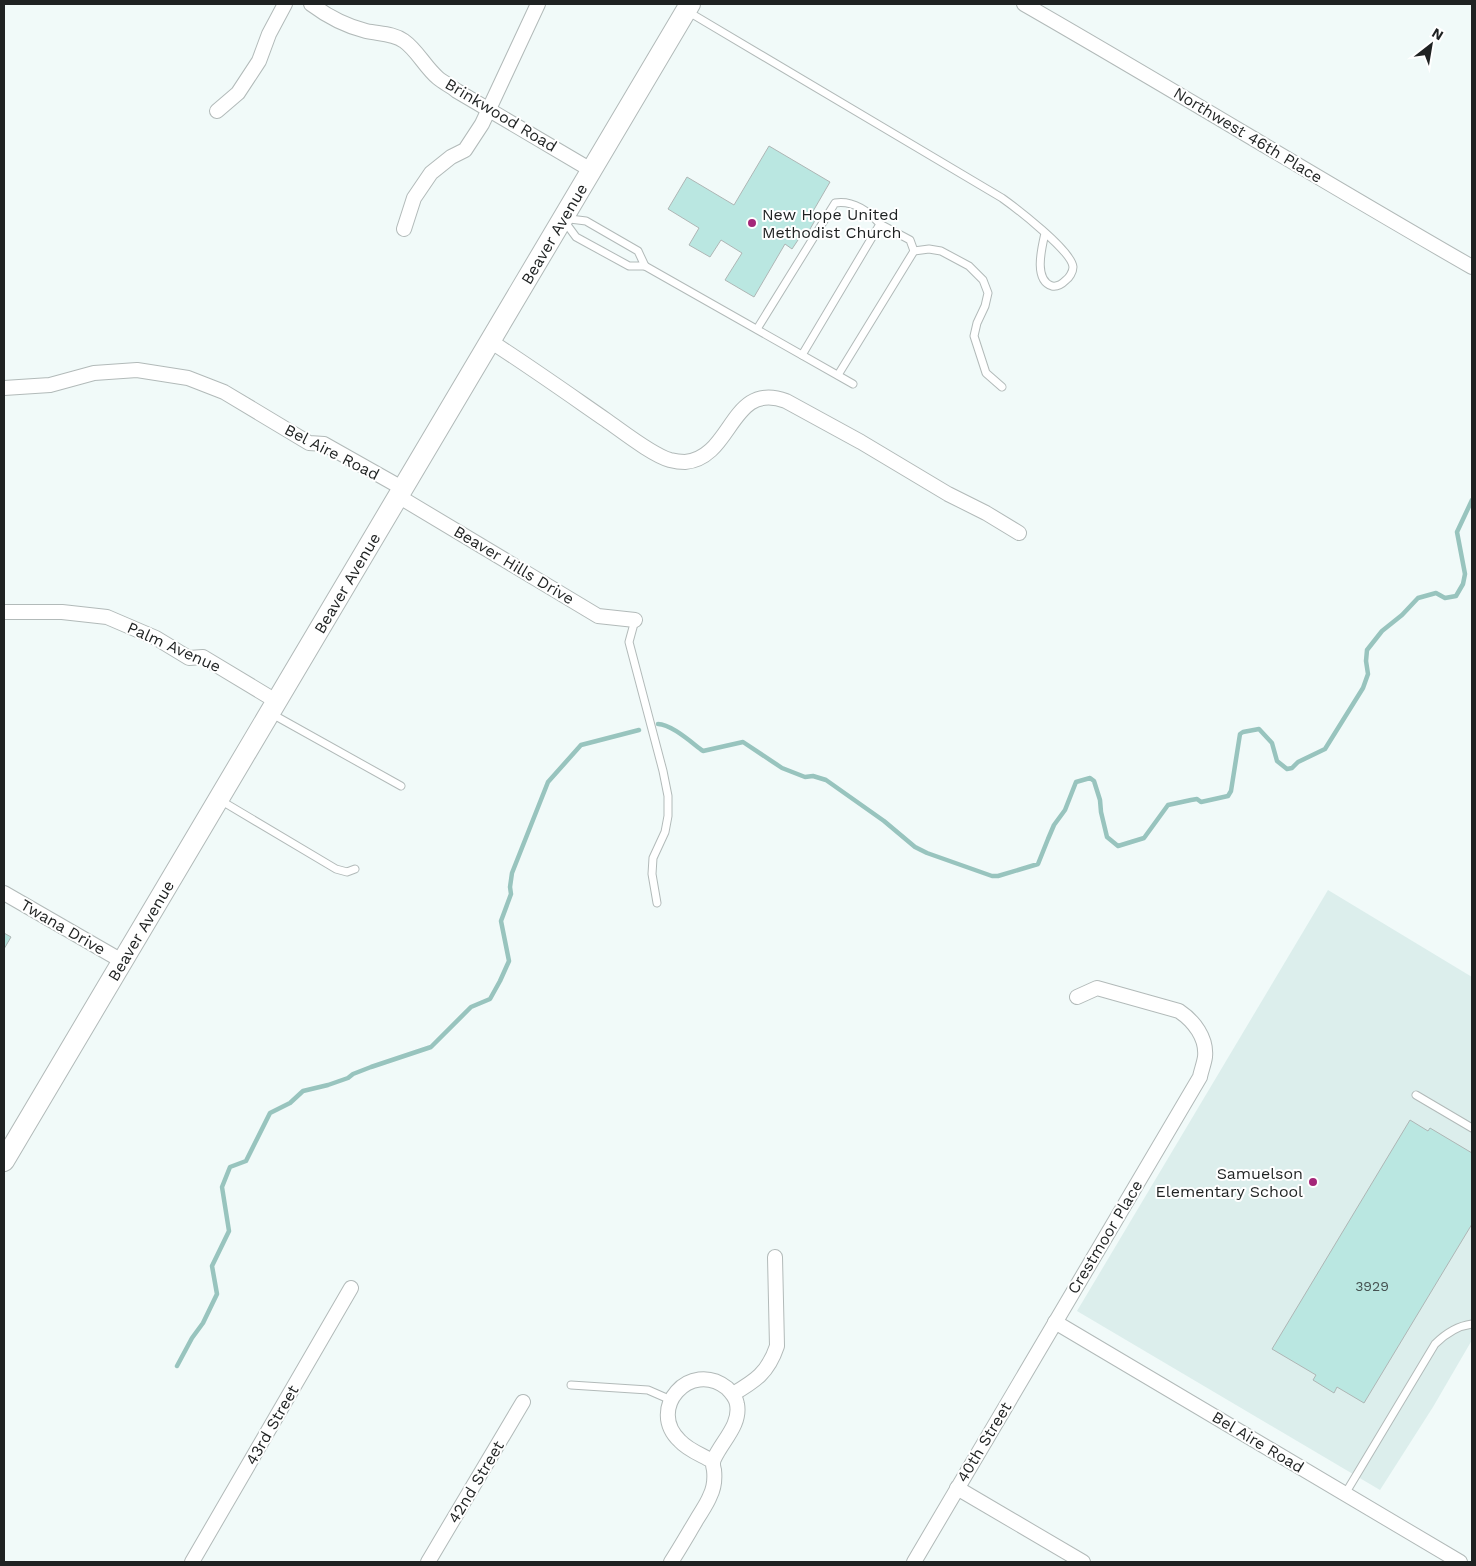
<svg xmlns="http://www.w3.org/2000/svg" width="1476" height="1566" font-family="'Work Sans',sans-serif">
	<rect width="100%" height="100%" fill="#f1faf9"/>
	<polygon fill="#dceeec" points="1328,890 1472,977 1472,1340 1433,1407 1380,1490 1077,1311"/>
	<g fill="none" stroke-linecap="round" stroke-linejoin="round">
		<g stroke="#98c4be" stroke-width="4.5">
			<path d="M658,724c13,0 34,19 45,27l40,-9 39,26 23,9 8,-1 13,4 58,41 31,26 12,6 65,23h6l40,-12 10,-25 6,-14 11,-15 11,-28 14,-4 4,3 6,19 1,12 6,25 11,9 26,-8 24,-33 23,-5 6,-1 4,3 27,-6 3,-5 9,-57 3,-2 16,-3 13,14 5,18 10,8 5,-1 6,-6 27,-13 38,-61 5,-14 -2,-13 1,-11 15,-19 20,-16 16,-17 18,-5 9,5 11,-2 7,-12 2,-10 -8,-42 15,-32"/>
			<polyline points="177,1366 192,1338 203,1323 217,1294 212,1266 229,1231 222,1187 230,1167 246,1161 270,1113 290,1103 303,1091 328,1085 348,1078 353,1074 371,1067 431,1047 471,1007 490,999 500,981 509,961 501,921 511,894 510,887 512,873 548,782 581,745 639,730"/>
		</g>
	</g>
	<g fill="#bae7e1" stroke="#aeb6b5">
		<polygon points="769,146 830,182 812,213 817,217 806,236 802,234 792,249 785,244 754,297 725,280 742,253 721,240 710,257 689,245 699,228 668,209 687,177 734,205"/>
		<polygon points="4,933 11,937 4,949"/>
		<polygon points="1410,1120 1428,1131 1430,1128 1472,1153 1472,1224 1364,1403 1337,1387 1334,1393 1313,1380 1316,1375 1272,1349"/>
	</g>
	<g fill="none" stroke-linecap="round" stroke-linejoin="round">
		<g stroke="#b2bab9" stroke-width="9">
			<g id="lane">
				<path d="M687,11l315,187c14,10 70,53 71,69 0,5 -4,11 -7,13 -4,4 -9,7 -14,6 -19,-6 -10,-39 -7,-53"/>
				<polygon points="562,218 586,221 638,251 645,266 629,266 576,237"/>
				<polyline points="914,251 929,249 941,251 969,266 983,280 988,293 985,306 977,323 974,336 986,373 1002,387"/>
				<polyline points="645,266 853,384"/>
				<path d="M757,329l78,-126c18,-3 34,9 45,21l-78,131"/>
				<polyline points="838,375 914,251 910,240 880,224"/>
				<polyline points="635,620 629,642 663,771 668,796 668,816 665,832 653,858 652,874 657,903"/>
				<polyline points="272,714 401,786"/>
				<polyline points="220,800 336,869 347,872 355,869"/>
				<polyline points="1416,1095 1472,1128"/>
				<polyline points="571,1385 648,1390 671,1400"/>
				<path d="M1345,1494l90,-150c11,-11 22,-18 37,-20"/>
			</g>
		</g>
		<g stroke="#b2bab9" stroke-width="16">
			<g id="street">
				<path d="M311,4c16,12 35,22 55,27 13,3 27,2 38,10 13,9 21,26 34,37 6,5 13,8 19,13l134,79"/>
				<path d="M1024,4c150,86 298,177 448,263"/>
				<polyline points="217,111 238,93 259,61 269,34 285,4"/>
				<polyline points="404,229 414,198 431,173 451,157 465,150 482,124 538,4"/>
				<path d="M490,341c39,25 77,52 116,79 16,11 46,35 64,40 4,1 11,2 15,2 48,-4 45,-82 101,-61l75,41 87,52 38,19 33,20"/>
				<polyline points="4,388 50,385 94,373 137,370 188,378 224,392 309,443 324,444 402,488"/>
				<polyline points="398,496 598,616 635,620"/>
				<polyline points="4,612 62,612 107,617 156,638 189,658 203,657 276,701"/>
				<polyline points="4,893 122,961"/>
				<polyline points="1055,1322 1460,1562"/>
				<path d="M733,1394c22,-13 35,-21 44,-48l-2,-89"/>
				<polyline points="957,1488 1083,1562"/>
				<polyline points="192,1562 351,1288"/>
				<polyline points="428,1562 523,1402"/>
				<path d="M671,1562c9,-14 17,-28 26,-43 4,-7 10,-15 13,-23 4,-8 5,-17 4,-26 -1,-4 -2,-7 0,-11 8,-18 27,-34 23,-55 -1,-6 -6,-12 -10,-16 -37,-29 -81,21 -47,53 8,9 22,14 32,20"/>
				<path d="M914,1562l286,-485c1,-6 4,-13 5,-20 2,-19 -11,-36 -26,-46l-82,-23 -20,9"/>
			</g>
		</g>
		<g stroke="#b2bab9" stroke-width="22">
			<g id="secondary">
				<path id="s1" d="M4,1161l686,-1157"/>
			</g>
		</g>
		<use href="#lane" stroke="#fff" stroke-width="7"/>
		<use href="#street" stroke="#fff" stroke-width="14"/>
		<use href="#secondary" stroke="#fff" stroke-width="20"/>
	</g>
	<g fill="#a42678" stroke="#fff" stroke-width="2">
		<circle cx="752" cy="223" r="5"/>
		<circle cx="1313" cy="1182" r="5"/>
	</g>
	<g text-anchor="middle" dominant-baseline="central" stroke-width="4" stroke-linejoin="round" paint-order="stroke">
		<g font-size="14" fill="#465352">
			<text x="1372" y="1286">3929</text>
		</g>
		<g font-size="16" fill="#1f2222" stroke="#fff">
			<text transform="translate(501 115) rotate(31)">Brinkwood Road</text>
			<text transform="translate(1248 135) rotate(31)">Northwest 46th Place</text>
			<text stroke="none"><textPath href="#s1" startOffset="1078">Beaver Avenue</textPath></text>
			<text transform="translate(332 452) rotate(27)">Bel Aire Road</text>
			<text transform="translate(514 565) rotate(31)">Beaver Hills Drive</text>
			<text stroke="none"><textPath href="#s1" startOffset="672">Beaver Avenue</textPath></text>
			<text transform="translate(174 647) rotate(24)">Palm Avenue</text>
			<text transform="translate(63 927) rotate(30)">Twana Drive</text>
			<text stroke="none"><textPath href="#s1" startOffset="268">Beaver Avenue</textPath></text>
			<text transform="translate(1105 1237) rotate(-59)">Crestmoor Place</text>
			<text transform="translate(272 1425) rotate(-60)">43rd Street</text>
			<text transform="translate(984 1442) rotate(-59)">40th Street</text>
			<text transform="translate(1258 1442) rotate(31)">Bel Aire Road</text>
			<text transform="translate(476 1482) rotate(-59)">42nd Street</text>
		</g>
		<g font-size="16" fill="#1f2222" stroke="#fff" text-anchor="start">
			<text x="762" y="214">New Hope United<tspan x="762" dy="18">Methodist Church</tspan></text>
			<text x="1303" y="1173" text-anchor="end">Samuelson<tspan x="1303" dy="18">Elementary School</tspan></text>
		</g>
	</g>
	<rect width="1476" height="1566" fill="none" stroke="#1f2222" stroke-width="10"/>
	<g transform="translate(1431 45) rotate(31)" stroke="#ffffff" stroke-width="4" paint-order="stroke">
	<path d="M0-4L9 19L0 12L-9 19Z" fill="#1f2222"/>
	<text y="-8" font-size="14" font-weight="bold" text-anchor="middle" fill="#1f2222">N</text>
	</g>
</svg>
